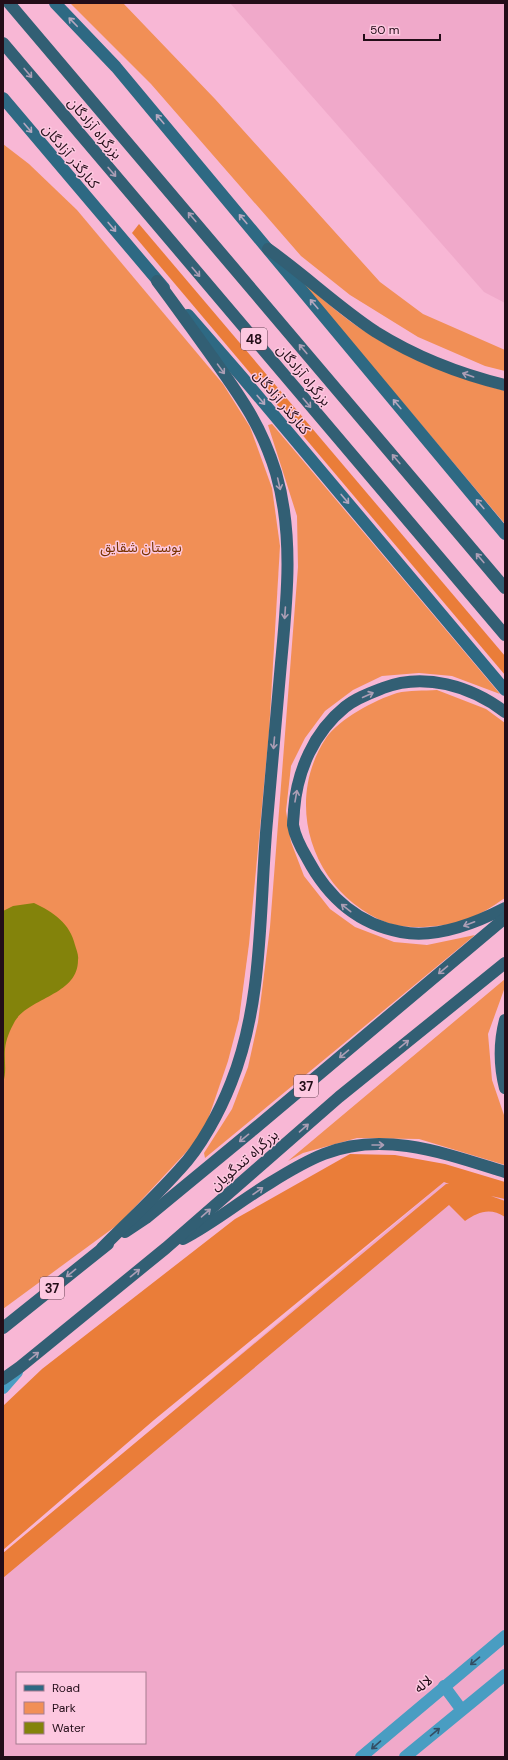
<svg xmlns="http://www.w3.org/2000/svg" width="508" height="1760" font-family="'DM Sans','Noto Sans Arabic',sans-serif">
	<rect width="100%" height="100%" fill="#f8b7d5"/>
	<g fill="#f0a9ca" fill-rule="evenodd">
		<polygon points="230,3 505,3 505,303 484,292"/>
		<path d="M444,1182l61,16v559h-502v-202zM17,1673h128v70h-128z"/>
	</g>
	<g fill="#f18f56">
		<polygon points="70,3 123,3 215,99 380,282 423,314 505,350 505,371 485,366 418,337 350,295 301,256 151,84"/>
		<polygon points="3,144 29,164 77,210 223,384 250,427 272,488 280,546 269,732 249,944 239,1019 228,1061 203,1134 120,1223 3,1309"/>
		<path d="M297,277c18,15 35,31 54,45 46,33 99,54 154,69v133z"/>
		<polygon points="272,424 500,694 452,676 419,673 382,676 353,690 325,711 305,738 291,766 286,811 291,842 304,876 330,909 355,927 394,942 427,945 475,935 205,1158 204,1153 232,1109 248,1067 258,1022 270,927 298,567 297,516 268,425"/>
		<path d="M437,690l49,19 19,14v175c-12,8 -28,19 -42,23 -19,6 -57,9 -75,2 -74,-28 -106,-118 -62,-185 13,-19 49,-38 71,-45 12,-3 27,-2 40,-3z"/>
		<polygon points="505,979 505,987 488,1034 492,1080 505,1118 505,1165 419,1139 357,1138 303,1153 288,1161"/>
	</g>
	<g fill="#ea7d39">
		<polygon points="139,224 505,656 505,675 132,233"/>
		<path d="M350,1154l45,1 50,9 60,18v17l-14,-3 14,5v16c-15,-10 -27,-5 -40,4l-16,-16 -446,373v-25l443,-369h3l-5,-2 -290,238 -151,130v-144l39,-37 193,-150z"/>
	</g>
	<path fill="#83830b" d="M34,903c19,9 36,20 41,42 1,4 4,10 3,15 0,35 -48,37 -63,61 -5,9 -9,18 -10,28 -1,12 2,22 -2,34v-172l10,-5z"/>
	<g fill="none" stroke-linecap="round" stroke-linejoin="round">
		<g stroke="#499dc2" stroke-width="12">
			<polyline points="3,1388 17,1372"/>
			<polyline points="444,1686 461,1709"/>
			<polyline points="361,1757 505,1636"/>
			<polyline points="405,1757 505,1675"/>
		</g>
		<g stroke="#2e6983" stroke-width="12">
			<polyline points="55,3 116,67 505,534"/>
			<polyline points="3,98 164,288"/>
			<polyline points="188,315 242,377 505,690"/>
		</g>
		<g stroke="#325f74" stroke-width="12">
			<polyline points="9,3 505,588"/>
			<polyline points="3,43 505,635"/>
			<path d="M268,249c37,26 70,58 108,83 40,25 84,42 129,53"/>
			<path d="M505,712c-34,-26 -81,-40 -122,-24 -13,5 -27,10 -38,19 -31,25 -48,64 -51,103 0,4 -1,10 -1,15 2,12 8,23 14,33 20,38 50,66 94,74 35,7 73,-8 104,-24"/>
			<path d="M505,1020c-6,23 -6,44 0,68"/>
			<polyline points="125,1232 146,1218 254,1129 505,918"/>
			<path d="M183,1239c31,-16 57,-38 87,-56 16,-10 36,-22 54,-29 60,-24 123,0 181,18"/>
			<path d="M102,1248c26,-26 53,-51 78,-79 21,-22 40,-58 51,-86 33,-82 28,-175 36,-262 5,-52 9,-105 14,-158 6,-63 13,-128 -5,-190 -15,-48 -34,-74 -63,-115 -19,-26 -37,-52 -56,-77"/>
			<polyline points="3,1328 108,1244"/>
			<polyline points="3,1379 20,1367 166,1248 339,1097 505,963"/>
		</g>
	</g>
	<defs><path id="oneway-shaft" d="M-6 0H5M1.5-3L5.5 0L1.5 3" fill="none" stroke-width="1.6" stroke-linecap="round" stroke-linejoin="round"/></defs>
	<g stroke="#b5a7bf">
		<use href="#oneway-shaft" transform="translate(73 22) rotate(-134)"/>
		<use href="#oneway-shaft" transform="translate(160 119) rotate(-130)"/>
		<use href="#oneway-shaft" transform="translate(28 128) rotate(50)"/>
		<use href="#oneway-shaft" transform="translate(243 219) rotate(-130)"/>
		<use href="#oneway-shaft" transform="translate(112 227) rotate(50)"/>
		<use href="#oneway-shaft" transform="translate(314 304) rotate(-130)"/>
		<use href="#oneway-shaft" transform="translate(261 400) rotate(50)"/>
		<use href="#oneway-shaft" transform="translate(397 404) rotate(-130)"/>
		<use href="#oneway-shaft" transform="translate(345 499) rotate(50)"/>
		<use href="#oneway-shaft" transform="translate(480 504) rotate(-130)"/>
	</g>
	<g stroke="#ac9eb5">
		<use href="#oneway-shaft" transform="translate(28 73) rotate(50)"/>
		<use href="#oneway-shaft" transform="translate(112 172) rotate(50)"/>
		<use href="#oneway-shaft" transform="translate(192 217) rotate(-130)"/>
		<use href="#oneway-shaft" transform="translate(196 272) rotate(50)"/>
		<use href="#oneway-shaft" transform="translate(303 349) rotate(-130)"/>
		<use href="#oneway-shaft" transform="translate(221 369) rotate(54)"/>
		<use href="#oneway-shaft" transform="translate(468 375) rotate(-161)"/>
		<use href="#oneway-shaft" transform="translate(307 403) rotate(50)"/>
		<use href="#oneway-shaft" transform="translate(396 459) rotate(-130)"/>
		<use href="#oneway-shaft" transform="translate(279 484) rotate(77)"/>
		<use href="#oneway-shaft" transform="translate(480 558) rotate(-130)"/>
		<use href="#oneway-shaft" transform="translate(285 613) rotate(94)"/>
		<use href="#oneway-shaft" transform="translate(368 695) rotate(-24)"/>
		<use href="#oneway-shaft" transform="translate(274 743) rotate(95)"/>
		<use href="#oneway-shaft" transform="translate(296 796) rotate(-80)"/>
		<use href="#oneway-shaft" transform="translate(346 908) rotate(-142)"/>
		<use href="#oneway-shaft" transform="translate(469 924) rotate(159)"/>
		<use href="#oneway-shaft" transform="translate(443 970) rotate(140)"/>
		<use href="#oneway-shaft" transform="translate(404 1044) rotate(-39)"/>
		<use href="#oneway-shaft" transform="translate(344 1054) rotate(140)"/>
		<use href="#oneway-shaft" transform="translate(304 1128) rotate(-41)"/>
		<use href="#oneway-shaft" transform="translate(244 1138) rotate(141)"/>
		<use href="#oneway-shaft" transform="translate(378 1145)"/>
		<use href="#oneway-shaft" transform="translate(258 1191) rotate(-35)"/>
		<use href="#oneway-shaft" transform="translate(206 1213) rotate(-41)"/>
		<use href="#oneway-shaft" transform="translate(71 1273) rotate(141)"/>
		<use href="#oneway-shaft" transform="translate(135 1273) rotate(-39)"/>
		<use href="#oneway-shaft" transform="translate(34 1356) rotate(-39)"/>
	</g>
	<g stroke="#344e64">
		<use href="#oneway-shaft" transform="translate(475 1661) rotate(140)"/>
		<use href="#oneway-shaft" transform="translate(435 1732) rotate(-40)"/>
		<use href="#oneway-shaft" transform="translate(376 1745) rotate(139)"/>
	</g>
	<g text-anchor="middle" dominant-baseline="central" stroke-width="3" stroke-linejoin="round" paint-order="stroke">
		<g fill="#fdc8e0" stroke="#644554" stroke-width="1">
			<rect x="241" y="328" width="26" height="22" rx="3"/>
			<rect x="294" y="1075" width="24" height="22" rx="3"/>
			<rect x="40" y="1277" width="24" height="22" rx="3"/>
		</g>
		<g font-size="13" font-weight="bold" fill="#230d18">
			<text x="254" y="339">48</text>
			<text x="306" y="1086">37</text>
			<text x="52" y="1288">37</text>
		</g>
		<g font-size="14" fill="#230d18" stroke="#fdc8e0">
			<text transform="translate(95 128) rotate(50)">بزرگراه آزادگان</text>
			<text transform="translate(71 156) rotate(50)">کنارگذر آزادگان</text>
			<text transform="translate(304 375) rotate(50)">بزرگراه آزادگان</text>
			<text transform="translate(282 402) rotate(50)">کنارگذر آزادگان</text>
			<text transform="translate(244 1160) rotate(-41)">بزرگراه تندگویان</text>
			<text transform="translate(423 1684) rotate(-40)">لاله</text>
		</g>
		<g font-size="14" fill="#793400" stroke="#fdc8e0">
			<text x="141" y="547">بوستان شقایق</text>
		</g>
	</g>
	<rect width="508" height="1760" fill="none" stroke="#230d18" stroke-width="8"/>
	<rect x="16" y="1672" width="130" height="72" fill="#fdc8e0" stroke="#a67d90"/>
	<rect x="24" y="1685" width="20" height="6" fill="#2e6983" stroke="#a67d90"/>
	<text x="52" y="1692" font-size="12" fill="#230d18">Road</text>
	<rect x="24" y="1702" width="20" height="12" fill="#f18f56" stroke="#a67d90"/>
	<text x="52" y="1712" font-size="12" fill="#230d18">Park</text>
	<rect x="24" y="1722" width="20" height="12" fill="#83830b" stroke="#a67d90"/>
	<text x="52" y="1732" font-size="12" fill="#230d18">Water</text>
	<path d="M364 34v6h76v-6" fill="none" stroke="#230d18" stroke-width="2"/>
	<text x="370" y="34" font-size="12" fill="#230d18" stroke="#fdc8e0" stroke-width="3" paint-order="stroke">50 m</text>
</svg>
